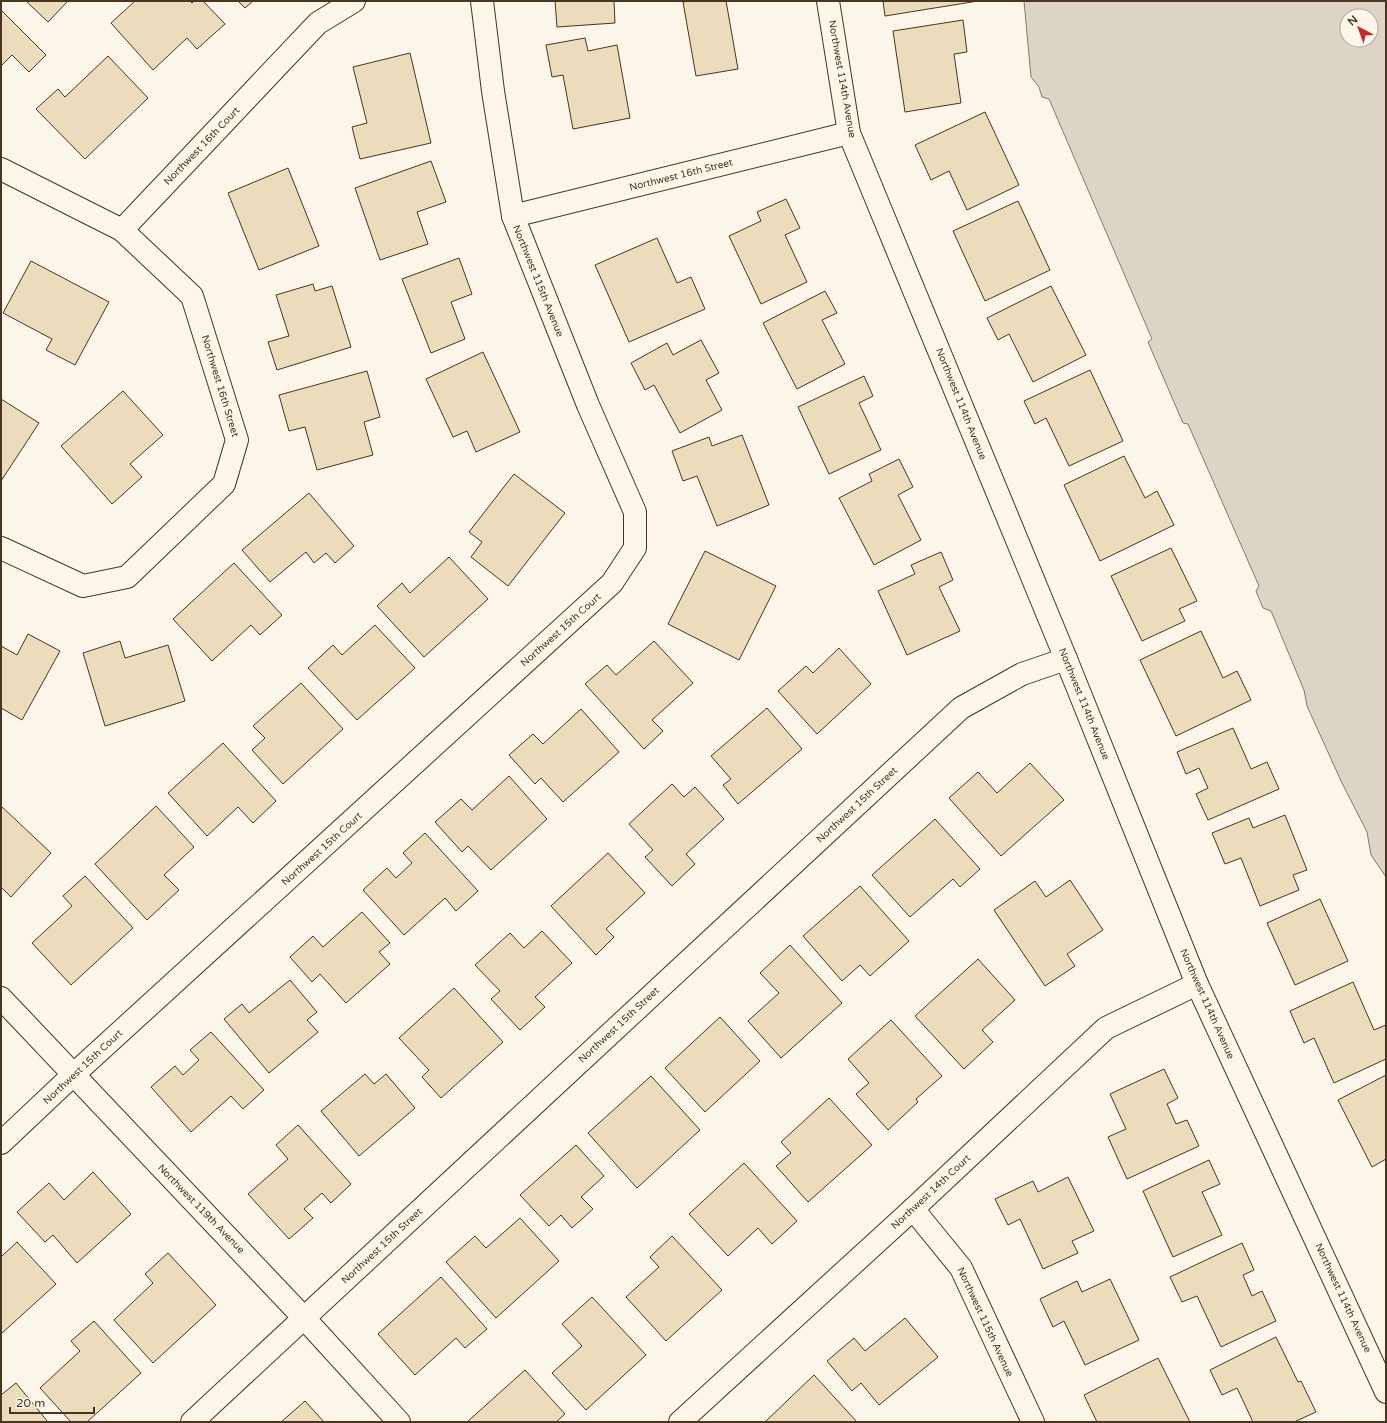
<svg xmlns="http://www.w3.org/2000/svg" width="1387" height="1423" font-family="'Varela Round',sans-serif">
	<rect width="100%" height="100%" fill="#fbf6e9"/>
	<path fill="#dcd4c6" stroke="#887966" fill-rule="evenodd" d="M1024,1h362v876l-15,-22 -4,-23 -25,-49 -35,-77 -3,-16 -33,-79 -8,-3 -7,-17 3,-5 -71,-162 -5,-1 -35,-81 4,-3 -103,-240 -7,-2 -3,-10 -8,-10zM1347,16h24v24h-24z"/>
	<g fill="#ecdcbc" stroke="#4a3520">
		<polygon points="26,1 68,1 48,22"/>
		<polygon points="135,1 190,1 192,3 194,1 203,1 225,24 197,49 187,38 153,70 111,23"/>
		<polygon points="238,1 253,1 245,8"/>
		<polygon points="555,1 614,1 615,23 557,27"/>
		<polygon points="690,1 726,1 738,69 696,76 683,2"/>
		<polygon points="883,1 978,1 885,16"/>
		<polygon points="1,10 46,55 29,72 12,55 1,66"/>
		<polygon points="963,20 967,52 954,54 961,103 905,112 893,31"/>
		<polygon points="585,38 588,51 617,45 630,118 573,129 563,75 552,77 546,45"/>
		<polygon points="410,53 431,143 360,159 352,127 367,123 353,67"/>
		<polygon points="108,56 148,98 85,159 36,109 58,89 65,97"/>
		<polygon points="985,112 1019,185 967,210 949,171 931,180 915,145"/>
		<polygon points="431,161 446,202 417,212 428,244 380,260 355,188"/>
		<polygon points="288,168 319,246 259,270 228,193"/>
		<polygon points="786,199 800,228 785,235 807,282 761,304 729,236 761,221 757,212"/>
		<polygon points="1018,201 1050,270 985,301 953,231"/>
		<polygon points="657,238 677,283 691,277 705,309 629,342 595,265"/>
		<polygon points="459,258 472,294 451,302 465,339 431,353 402,279"/>
		<polygon points="31,261 109,302 75,365 46,350 52,339 3,313"/>
		<polygon points="313,284 315,291 332,286 351,347 277,370 268,342 289,336 276,295"/>
		<polygon points="1051,286 1086,355 1033,382 1009,334 998,340 987,318"/>
		<polygon points="825,291 837,313 822,320 845,364 797,389 763,323"/>
		<polygon points="701,340 719,373 706,380 722,410 680,433 654,385 645,390 631,363 667,343 673,355"/>
		<polygon points="483,352 520,432 476,452 467,431 453,437 426,379"/>
		<polygon points="1090,370 1123,441 1069,466 1046,418 1035,424 1024,401"/>
		<polygon points="367,371 380,417 364,422 373,455 317,470 305,427 289,431 279,395"/>
		<polygon points="864,376 873,396 859,403 881,450 829,474 798,407"/>
		<polygon points="123,391 163,435 130,464 142,477 112,504 61,446"/>
		<polygon points="1,399 39,423 1,481"/>
		<polygon points="742,435 769,505 717,526 697,476 683,481 672,451 709,437 712,446"/>
		<polygon points="1124,456 1145,498 1157,491 1174,525 1100,561 1064,485"/>
		<polygon points="899,459 913,487 898,495 921,540 874,565 839,498 872,481 869,474"/>
		<polygon points="514,474 565,513 508,586 471,557 482,542 469,532"/>
		<polygon points="309,493 354,546 335,563 326,553 314,563 306,552 270,582 242,550"/>
		<polygon points="1171,548 1197,601 1179,609 1185,621 1142,641 1111,576"/>
		<polygon points="705,551 776,586 739,660 668,624"/>
		<polygon points="941,552 953,580 939,587 960,631 907,655 878,591 915,574 911,565"/>
		<polygon points="449,557 488,599 424,657 377,606 402,583 410,593"/>
		<polygon points="234,563 282,615 260,635 251,625 212,661 173,619"/>
		<polygon points="375,625 415,668 357,720 308,668 333,645 342,655"/>
		<polygon points="1201,631 1223,678 1237,671 1251,700 1176,736 1140,660"/>
		<polygon points="28,634 60,651 22,720 1,708 1,646 17,655"/>
		<polygon points="120,641 125,658 168,645 185,701 105,726 83,653"/>
		<polygon points="654,641 693,683 652,720 663,731 644,749 585,684 607,665 616,675"/>
		<polygon points="839,648 871,684 817,734 778,691 806,666 813,673"/>
		<polygon points="301,683 343,729 283,784 252,750 265,738 253,726"/>
		<polygon points="767,708 802,749 738,804 723,785 731,779 711,756"/>
		<polygon points="581,709 619,752 563,802 541,778 535,784 509,755 533,734 543,744"/>
		<polygon points="1233,728 1251,769 1267,762 1279,789 1208,820 1196,794 1208,788 1199,768 1186,774 1177,752"/>
		<polygon points="223,743 276,801 253,823 238,807 207,836 168,793"/>
		<polygon points="1030,763 1064,800 1001,856 949,798 978,772 997,793"/>
		<polygon points="509,776 547,819 491,870 468,846 462,852 435,822 461,799 472,810"/>
		<polygon points="672,784 684,797 695,787 724,819 686,854 695,864 672,886 645,857 653,850 629,824"/>
		<polygon points="1,806 51,853 11,897 1,887"/>
		<polygon points="156,806 194,847 164,875 179,890 147,920 95,864"/>
		<polygon points="1285,815 1307,870 1293,875 1299,890 1260,906 1241,858 1225,864 1212,833 1249,818 1253,828"/>
		<polygon points="935,819 980,869 960,887 953,879 910,917 872,875"/>
		<polygon points="425,833 478,891 456,911 445,898 404,935 363,890 387,868 396,878 412,863 403,853"/>
		<polygon points="608,853 645,893 606,929 614,937 596,955 551,906"/>
		<polygon points="85,876 133,928 71,985 32,943 72,906 63,896"/>
		<polygon points="1070,880 1103,930 1067,954 1075,966 1045,986 994,910 1035,881 1046,897"/>
		<polygon points="860,886 909,941 870,976 860,965 842,981 803,936"/>
		<polygon points="1320,899 1348,961 1295,985 1267,923"/>
		<polygon points="362,912 390,943 379,952 390,964 346,1003 320,974 312,982 290,957 313,936 323,947"/>
		<polygon points="542,931 572,963 535,997 545,1007 520,1030 491,999 500,991 475,965 510,933 524,948"/>
		<polygon points="790,945 842,1003 781,1058 748,1021 779,993 760,973"/>
		<polygon points="978,959 1015,1000 982,1030 993,1042 964,1069 915,1016"/>
		<polygon points="290,980 317,1012 307,1020 318,1032 269,1073 224,1019 242,1004 249,1013"/>
		<polygon points="1353,982 1374,1030 1386,1025 1386,1059 1334,1083 1314,1038 1304,1043 1290,1011"/>
		<polygon points="454,988 503,1042 441,1098 422,1077 429,1070 399,1038"/>
		<polygon points="720,1017 760,1061 705,1112 665,1068"/>
		<polygon points="891,1020 942,1076 916,1099 918,1102 888,1130 856,1094 869,1083 848,1059"/>
		<polygon points="211,1032 264,1090 243,1109 231,1096 191,1132 151,1087 175,1066 183,1075 199,1060 190,1050"/>
		<polygon points="1164,1069 1178,1098 1167,1104 1176,1124 1187,1120 1199,1146 1127,1179 1108,1137 1126,1129 1110,1094"/>
		<polygon points="365,1074 374,1084 386,1074 415,1108 359,1156 321,1111"/>
		<polygon points="1386,1075 1386,1159 1372,1167 1338,1100"/>
		<polygon points="651,1076 700,1130 637,1188 588,1133"/>
		<polygon points="829,1098 872,1145 808,1202 776,1166 791,1153 781,1142"/>
		<polygon points="298,1125 351,1184 331,1203 322,1193 304,1209 313,1218 289,1239 248,1194 288,1159 276,1145"/>
		<polygon points="576,1145 604,1176 581,1197 593,1209 572,1228 561,1215 549,1226 520,1195"/>
		<polygon points="1209,1160 1220,1184 1202,1192 1222,1235 1173,1257 1143,1191"/>
		<polygon points="744,1163 797,1221 772,1244 758,1228 728,1256 689,1214"/>
		<polygon points="93,1172 131,1214 77,1263 53,1235 45,1242 17,1212 49,1183 64,1200"/>
		<polygon points="1068,1177 1094,1231 1072,1241 1078,1253 1043,1269 1020,1219 1008,1225 995,1199 1033,1181 1038,1192"/>
		<polygon points="520,1218 559,1261 496,1318 446,1262 475,1236 486,1248"/>
		<polygon points="672,1236 722,1290 666,1341 626,1297 659,1267 650,1257"/>
		<polygon points="17,1242 56,1284 1,1334 1,1257"/>
		<polygon points="1242,1243 1254,1270 1243,1275 1252,1296 1262,1291 1276,1321 1221,1347 1197,1296 1182,1302 1170,1277"/>
		<polygon points="168,1253 216,1305 153,1363 114,1320 153,1283 145,1274"/>
		<polygon points="441,1277 487,1329 465,1348 456,1338 415,1375 378,1334"/>
		<polygon points="1110,1279 1139,1340 1085,1365 1064,1321 1053,1327 1040,1299 1077,1281 1082,1292"/>
		<polygon points="592,1297 646,1355 586,1410 552,1373 582,1346 562,1324"/>
		<polygon points="905,1318 938,1357 879,1405 861,1383 852,1391 827,1361 854,1338 865,1351"/>
		<polygon points="94,1321 141,1373 87,1422 71,1422 40,1388 80,1351 71,1341"/>
		<polygon points="1276,1337 1298,1382 1301,1381 1316,1412 1294,1422 1253,1422 1237,1388 1222,1395 1210,1370"/>
		<polygon points="1158,1358 1190,1422 1097,1422 1084,1395"/>
		<polygon points="525,1370 565,1414 556,1422 467,1422"/>
		<polygon points="814,1375 857,1422 765,1422"/>
		<polygon points="16,1383 48,1422 1,1422 1,1395"/>
		<polygon points="305,1401 324,1422 281,1422"/>
	</g>
	<g fill="none" stroke-linecap="round" stroke-linejoin="round">
		<g stroke="#4a3520" stroke-width="24">
			<g id="minor">
				<polyline points="828,1 849,133 1066,659 1197,984 1386,1392"/>
				<polyline points="1,169 122,230"/>
				<polyline points="513,216 849,133"/>
				<polyline points="1,548 83,586 127,577 224,484 237,440 192,296 122,230 318,23 354,1"/>
				<polyline points="1,998 304,1318 399,1422"/>
				<polyline points="1,1143 73,1075 612,583 635,548 635,512 588,405 513,216 493,91 482,1"/>
				<polyline points="913,1209 961,1268 1033,1422"/>
				<polyline points="192,1422 961,708 1022,674 1066,659"/>
				<polyline points="680,1422 913,1209 1106,1028 1197,984"/>
			</g>
		</g>
		<use href="#minor" stroke="#fbf6e9" stroke-width="22"/>
	</g>
	<g text-anchor="middle" dominant-baseline="central" stroke-width="3" stroke-linejoin="round" paint-order="stroke">
		<g font-size="10" fill="#4a3520" stroke="#fbf6e9">
			<text transform="translate(842 79) rotate(80)">Northwest 114th Avenue</text>
			<text transform="translate(202 146) rotate(-46)">Northwest 16th Court</text>
			<text transform="translate(681 175) rotate(-14)">Northwest 16th Street</text>
			<text transform="translate(538 281) rotate(68)">Northwest 115th Avenue</text>
			<text transform="translate(220 386) rotate(73)">Northwest 16th Street</text>
			<text transform="translate(961 404) rotate(68)">Northwest 114th Avenue</text>
			<text transform="translate(561 630) rotate(-42)">Northwest 15th Court</text>
			<text transform="translate(1084 704) rotate(68)">Northwest 114th Avenue</text>
			<text transform="translate(857 805) rotate(-43)">Northwest 15th Street</text>
			<text transform="translate(322 849) rotate(-42)">Northwest 15th Court</text>
			<text transform="translate(1207 1004) rotate(66)">Northwest 114th Avenue</text>
			<text transform="translate(619 1025) rotate(-43)">Northwest 15th Street</text>
			<text transform="translate(83 1067) rotate(-43)">Northwest 15th Court</text>
			<text transform="translate(931 1192) rotate(-43)">Northwest 14th Court</text>
			<text transform="translate(201 1209) rotate(46)">Northwest 119th Avenue</text>
			<text transform="translate(382 1246) rotate(-43)">Northwest 15th Street</text>
			<text transform="translate(1343 1298) rotate(65)">Northwest 114th Avenue</text>
			<text transform="translate(985 1322) rotate(65)">Northwest 115th Avenue</text>
		</g>
	</g>
	<rect width="1387" height="1423" fill="none" stroke="#4a3520" stroke-width="4"/>
	<g transform="translate(1359 28) rotate(319)"><circle r="19" fill="#fbf6e9" stroke="#b4a999"/>
	<path d="M0-3L7 15L0 10L-7 15Z" fill="#c62828"/>
	<text y="-6" font-size="11" font-weight="bold" text-anchor="middle" fill="#4a3520">N</text>
	</g>
	<path d="M10 1407v6h84v-6" fill="none" stroke="#4a3520" stroke-width="2"/>
	<text x="16" y="1407" font-size="12" fill="#4a3520" stroke="#fbf6e9" stroke-width="3" paint-order="stroke">20 m</text>
</svg>
